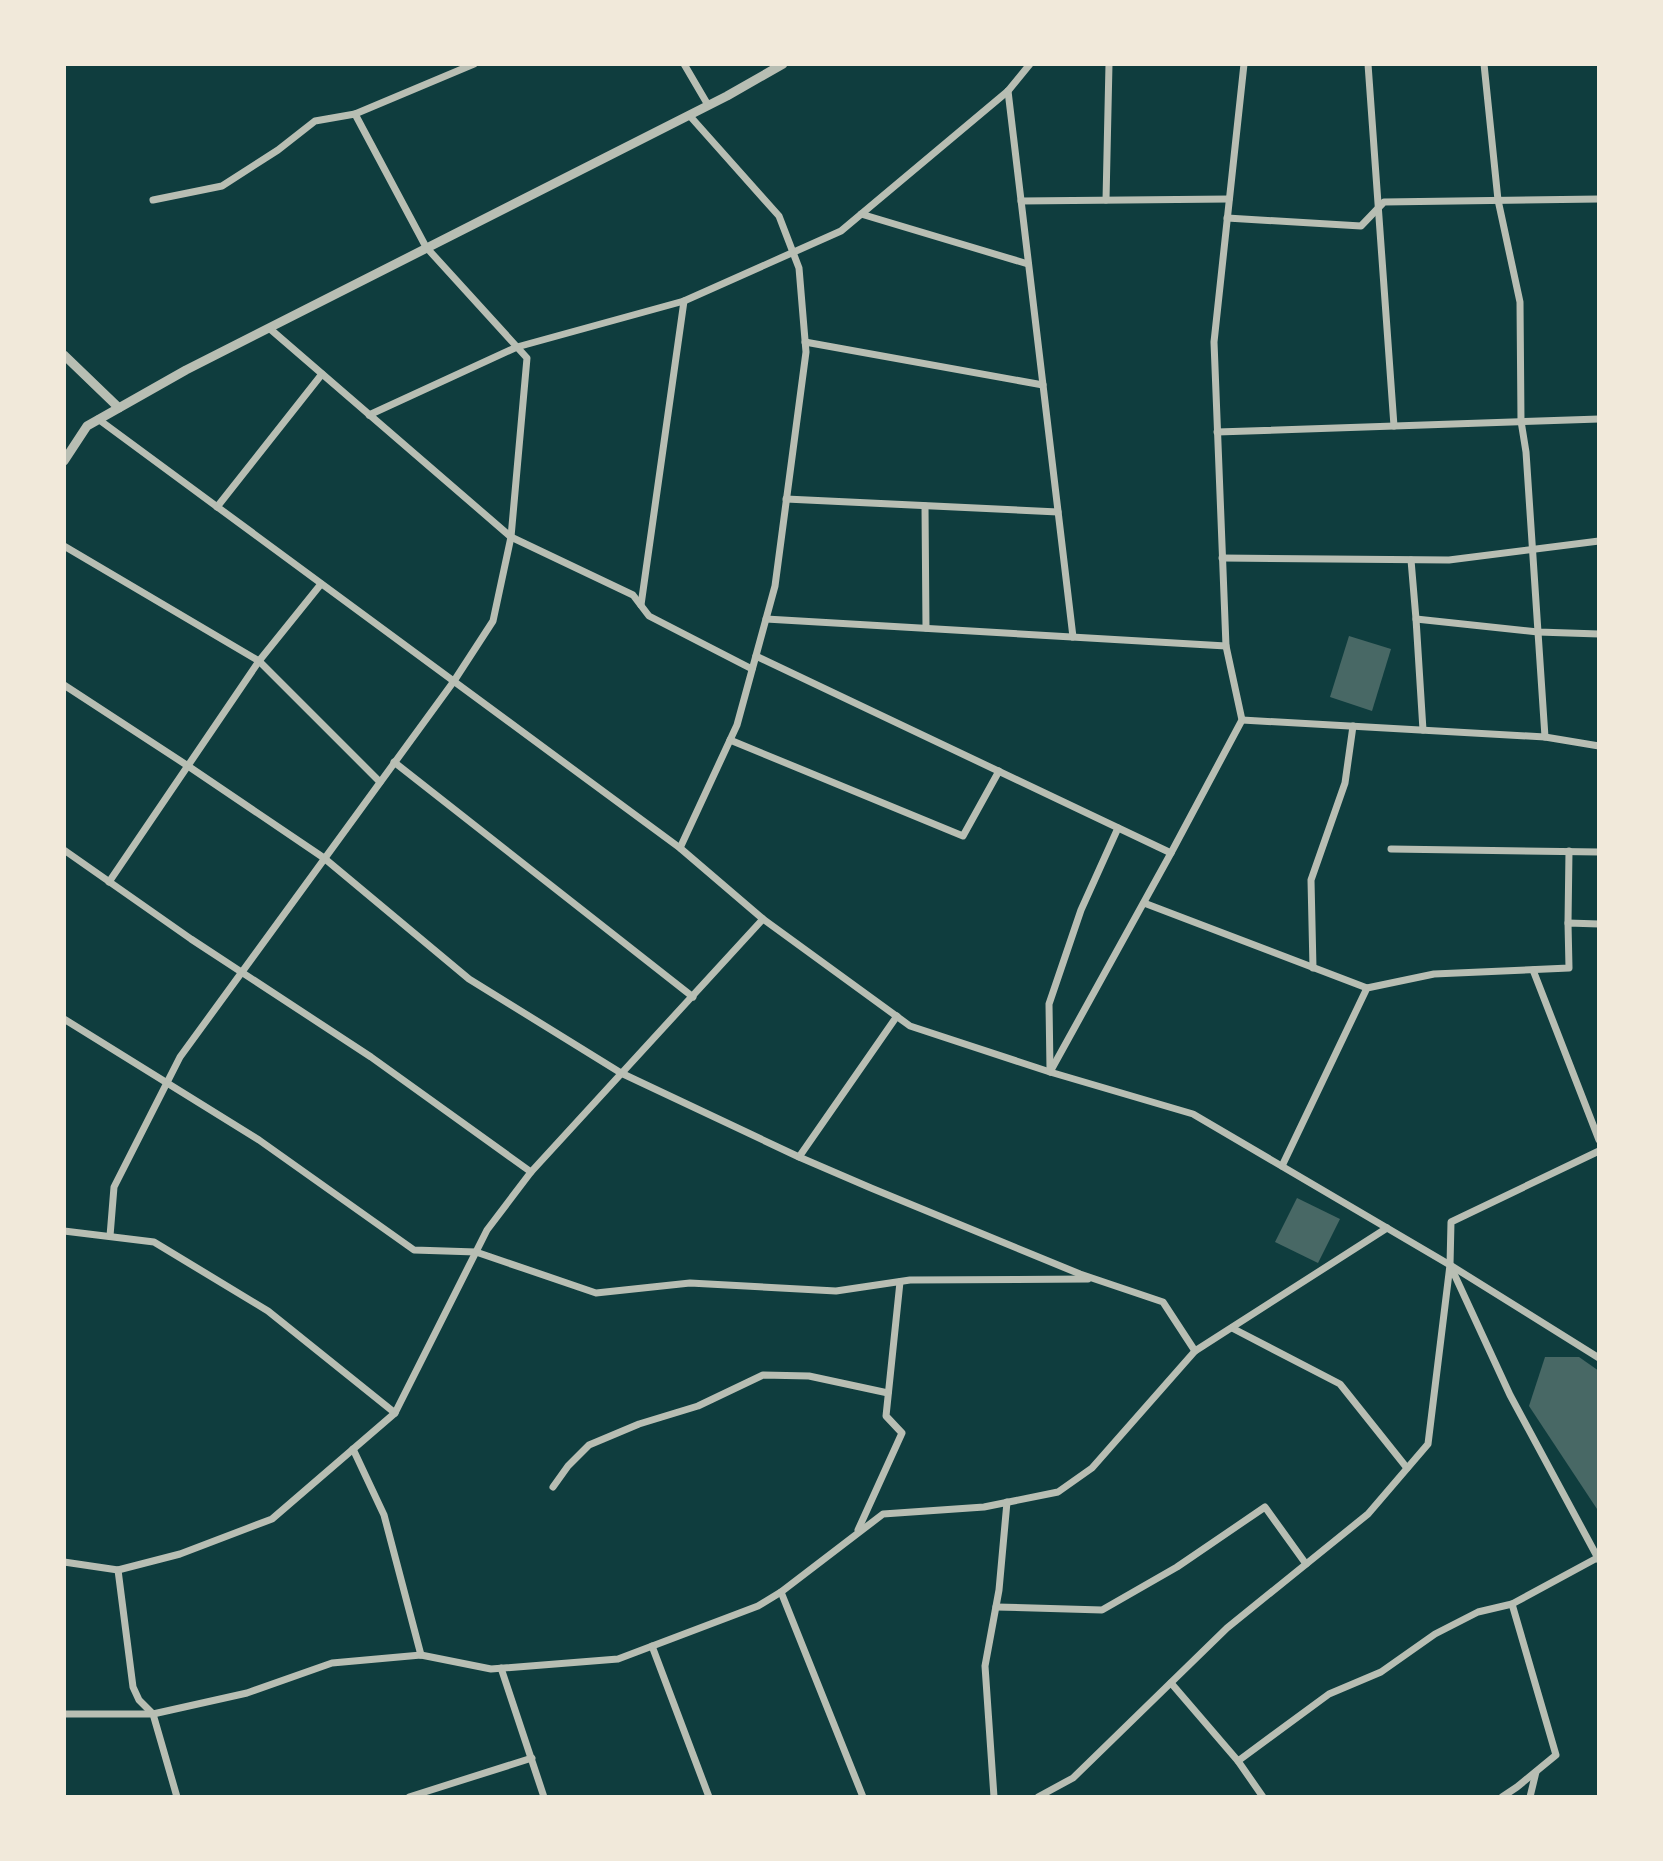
<svg xmlns="http://www.w3.org/2000/svg" width="1663" height="1861" font-family="'Work Sans',sans-serif">
	<rect width="100%" height="100%" fill="#0f3d3e"/>
	<g fill="#486865">
		<polygon points="1349,636 1391,649 1372,711 1330,697"/>
		<polygon points="1297,1198 1340,1219 1318,1263 1275,1242"/>
		<polygon points="1545,1357 1579,1357 1599,1371 1599,1512 1529,1406"/>
	</g>
	<g fill="none" stroke-linecap="round" stroke-linejoin="round">
		<g stroke="#b8beb3" stroke-width="7">
			<polyline points="684,64 708,105"/>
			<polyline points="1368,64 1394,426"/>
			<polyline points="1484,64 1498,200 1520,302 1521,421 1526,452 1545,737"/>
			<polyline points="1008,91 1073,637"/>
			<polyline points="355,114 474,64"/>
			<polyline points="1106,200 1109,64"/>
			<polyline points="1021,201 1229,199"/>
			<polyline points="861,214 1028,264"/>
			<polyline points="1227,218 1361,226 1384,202 1599,199"/>
			<polyline points="269,328 511,537 633,595 649,616 752,669"/>
			<polyline points="805,342 1043,385"/>
			<polyline points="369,415 517,347 684,301 841,231 1008,91 1030,64"/>
			<polyline points="98,419 680,848 763,919 910,1026 1050,1072 1193,1114 1450,1265 1599,1358"/>
			<polyline points="1217,432 1599,419"/>
			<polyline points="786,499 1058,512"/>
			<polyline points="925,506 926,628"/>
			<polyline points="217,507 322,374"/>
			<polyline points="64,546 259,661 380,782"/>
			<polyline points="1222,558 1449,560 1599,541"/>
			<polyline points="1411,560 1416,619 1423,730"/>
			<polyline points="641,605 684,301"/>
			<polyline points="766,619 1226,646"/>
			<polyline points="1416,619 1538,632 1599,634"/>
			<polyline points="756,656 1171,853"/>
			<polyline points="64,685 188,766 324,858 469,979 621,1073 799,1157 871,1188 1080,1274 1163,1302 1195,1351"/>
			<polyline points="1242,720 1545,737 1599,746"/>
			<polyline points="730,740 963,836 999,771"/>
			<polyline points="394,762 693,997"/>
			<polyline points="680,848 737,725 775,586 806,352 799,268 779,216 689,115"/>
			<polyline points="1391,849 1599,852"/>
			<polyline points="64,850 191,939 371,1057 531,1172"/>
			<polyline points="109,882 259,661 321,584"/>
			<polyline points="1144,903 1367,988"/>
			<polyline points="1568,923 1569,851"/>
			<polyline points="1313,968 1311,880 1345,783 1353,726"/>
			<polyline points="1533,970 1599,1140"/>
			<polyline points="64,1019 259,1140 414,1250 476,1252 596,1293 690,1283 836,1291 910,1280 1088,1279"/>
			<polyline points="1050,1069 1049,1004 1081,910 1118,828"/>
			<polyline points="1050,1072 1171,853 1242,720 1226,646 1214,342 1244,64"/>
			<polyline points="1599,1151 1451,1222 1450,1265 1510,1395 1599,1560"/>
			<polyline points="799,1157 897,1016"/>
			<polyline points="1282,1166 1367,988 1434,974 1569,968 1568,923 1599,924"/>
			<polyline points="64,1231 154,1242 268,1311 395,1413"/>
			<polyline points="110,1236 114,1187 180,1057 454,681 493,621 511,537 527,358 426,247 355,114 315,121 278,150 222,186 153,200"/>
			<polyline points="1232,1328 1340,1384 1407,1468"/>
			<polyline points="353,1449 384,1515 421,1655"/>
			<polyline points="553,1487 568,1466 589,1445 639,1424 698,1406 763,1375 809,1376 888,1393"/>
			<polyline points="858,1530 902,1433 886,1416 900,1282"/>
			<polyline points="64,1562 118,1570 180,1554 272,1519 395,1413 487,1230 531,1172 763,919"/>
			<polyline points="118,1570 133,1687 139,1700 153,1714 247,1693 332,1663 421,1655 491,1669 618,1659 758,1606 781,1592 883,1514 984,1507 1058,1492 1092,1468 1195,1351 1387,1228"/>
			<polyline points="781,1592 863,1797"/>
			<polyline points="996,1607 1102,1610 1177,1567 1265,1507 1306,1564"/>
			<polyline points="652,1646 709,1797"/>
			<polyline points="501,1668 544,1797"/>
			<polyline points="1171,1683 1238,1761 1329,1694 1381,1672 1435,1634 1478,1612 1512,1604"/>
			<polyline points="64,1714 153,1714 177,1797"/>
			<polyline points="1238,1761 1263,1797"/>
			<polyline points="409,1797 532,1758"/>
			<polyline points="994,1797 985,1666 999,1590 1007,1502"/>
			<polyline points="1038,1797 1073,1778 1227,1628 1368,1514 1428,1444 1450,1265"/>
			<polyline points="1502,1797 1517,1787 1556,1755 1512,1604 1597,1558"/>
			<polyline points="1530,1797 1536,1772"/>
		</g>
		<g stroke="#b8beb3" stroke-width="9">
			<polyline points="64,355 119,408"/>
			<polyline points="64,461 87,426 186,370 727,96 783,64"/>
		</g>
	</g>
	<rect width="1663" height="1861" fill="none" stroke="#f1e9da" stroke-width="132"/>
</svg>
